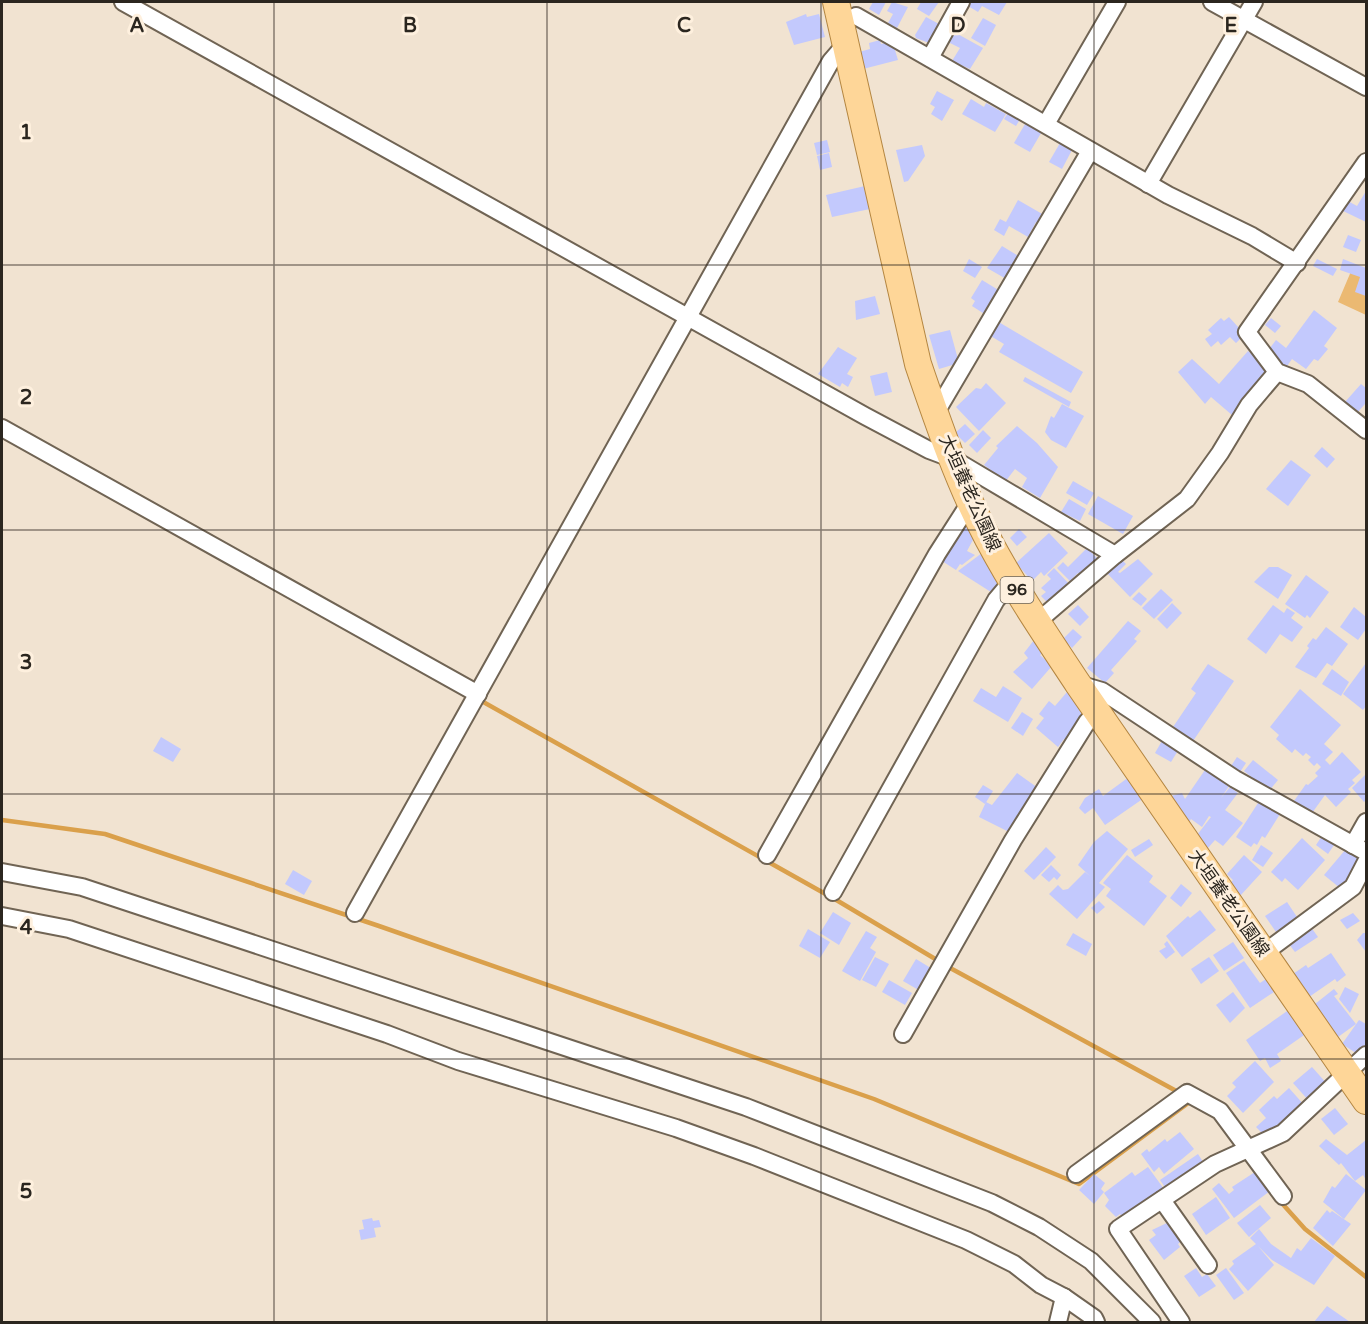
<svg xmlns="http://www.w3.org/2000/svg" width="1368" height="1324" font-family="'Varela Round','Noto Sans JP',sans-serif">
	<rect width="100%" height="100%" fill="#f1e3d1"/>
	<polygon fill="#ebb972" points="1352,269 1366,275 1362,288 1366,290 1366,315 1338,302"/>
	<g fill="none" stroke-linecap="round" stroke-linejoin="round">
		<g stroke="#daa04b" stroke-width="4.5">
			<polyline points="478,699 838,901 952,969 1180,1093"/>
			<polyline points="2,820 105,834 379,926 874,1099 1079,1184 1191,1101"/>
			<polyline points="1279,1200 1305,1229 1366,1277"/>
		</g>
	</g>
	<g fill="#c3c9fd">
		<polygon points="873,2 886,2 879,15 869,9"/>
		<polygon points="892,2 908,7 897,28 888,23 893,14 887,11"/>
		<polygon points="921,2 939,2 929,16 917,9"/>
		<polygon points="971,2 1007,2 999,15 982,6 978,12 968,6"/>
		<polygon points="806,14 807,17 819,14 825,37 794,45 786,22"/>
		<polygon points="926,17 939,24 929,43 916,38 915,35"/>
		<polygon points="983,18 996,25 985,46 971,38"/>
		<polygon points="954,32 983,48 970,69 952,61 960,48 948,42"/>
		<polygon points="880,40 881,44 889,42 891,48 894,47 898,60 863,69 859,52 870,49 869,43"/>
		<polygon points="937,91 954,100 942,121 931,114 935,107 930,104"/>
		<polygon points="971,99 984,107 986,103 1006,114 995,132 962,114"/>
		<polygon points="1010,110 1022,116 1016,126 1004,119"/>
		<polygon points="1028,119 1044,128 1030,152 1014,143"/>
		<polygon points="827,140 830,152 817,155 814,143"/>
		<polygon points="1060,143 1072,150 1062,169 1049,162"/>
		<polygon points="922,145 925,156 908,181 904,182 896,150"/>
		<polygon points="829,153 832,167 820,170 817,156"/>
		<polygon points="865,186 870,209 832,217 826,195"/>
		<polygon points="1366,191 1366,222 1341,210 1346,200 1357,206"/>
		<polygon points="1018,200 1044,215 1039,224 1036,222 1028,237 1009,226 1004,236 994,230 1000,219 1006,222"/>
		<polygon points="1348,235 1361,240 1356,252 1343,247"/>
		<polygon points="1002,246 1020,257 1008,280 987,268"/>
		<polygon points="969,259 982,267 975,278 963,271"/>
		<polygon points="1317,259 1337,269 1333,276 1313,266"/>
		<polygon points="1343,259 1366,268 1366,296 1355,292 1360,277 1340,270"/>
		<polygon points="982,280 1000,291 986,315 972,306 975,301 971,298"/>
		<polygon points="875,296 880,314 856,320 855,301"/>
		<polygon points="1314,310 1337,328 1324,346 1328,349 1318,361 1314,359 1306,369 1292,359 1285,369 1267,352 1276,340 1286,348"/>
		<polygon points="1229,317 1239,328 1237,331 1242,337 1236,343 1230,337 1221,345 1218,341 1211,347 1205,339 1212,334 1208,330 1221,318 1224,321"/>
		<polygon points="1271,318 1281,326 1275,333 1265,325"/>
		<polygon points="997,321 1083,372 1071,393 999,352 1004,344 989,335"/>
		<polygon points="950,330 959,363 939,369 929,335"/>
		<polygon points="838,347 857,358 847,374 853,377 848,387 842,383 840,387 818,374"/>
		<polygon points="1248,351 1271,372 1232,415 1211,397 1205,404 1178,372 1192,359 1219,384"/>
		<polygon points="887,372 892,392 875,396 870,376"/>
		<polygon points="1025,377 1071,402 1069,407 1023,381"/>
		<polygon points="986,383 1006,403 979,431 956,407 976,388 981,389"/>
		<polygon points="1361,384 1366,388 1366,406 1365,404 1357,413 1345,402"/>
		<polygon points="1062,404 1084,416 1066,448 1051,440 1045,432 1051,416 1054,418"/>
		<polygon points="965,424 975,434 965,443 955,433"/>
		<polygon points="1017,426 1037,443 1058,467 1040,498 1022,487 1027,478 1015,469 1005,482 990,474 992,471 984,465 998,448 996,446"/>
		<polygon points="983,430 991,438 977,453 969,445"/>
		<polygon points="1322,447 1335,459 1327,468 1314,456"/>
		<polygon points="1291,460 1311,475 1288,506 1266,489"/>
		<polygon points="1073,481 1094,493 1087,505 1066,493"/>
		<polygon points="1098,496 1133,516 1123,534 1088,514"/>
		<polygon points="1069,499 1086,509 1080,521 1061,512"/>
		<polygon points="964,521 974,538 967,551 975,555 962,565 960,564 956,570 942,561"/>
		<polygon points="1019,529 1027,537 1017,546 1010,538"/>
		<polygon points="1049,533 1068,553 1044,576 1041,572 1032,581 1016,563"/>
		<polygon points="1087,548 1098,559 1081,576 1078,573 1070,581 1057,568 1063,562 1068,567"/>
		<polygon points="982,553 1000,584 994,594 958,571"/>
		<polygon points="1118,556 1126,564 1118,572 1120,573 1138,559 1153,574 1130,597 1104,570"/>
		<polygon points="1269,567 1278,567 1292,575 1278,599 1254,582"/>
		<polygon points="1054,568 1071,586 1050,605 1041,596 1046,592 1041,588 1051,579 1047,575"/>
		<polygon points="1306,575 1329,592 1310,618 1307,615 1305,618 1285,604"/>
		<polygon points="1161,589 1173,600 1154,619 1142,608"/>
		<polygon points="1139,592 1147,599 1141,606 1132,599"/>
		<polygon points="1172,603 1182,613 1167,629 1157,619"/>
		<polygon points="1078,605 1089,617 1080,626 1068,614"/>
		<polygon points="1273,605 1284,613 1287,608 1295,613 1291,618 1303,627 1292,642 1280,634 1266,654 1247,639"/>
		<polygon points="1354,607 1366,617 1366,629 1358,640 1340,627"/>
		<polygon points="1128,621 1141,631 1134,639 1137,641 1111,670 1114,673 1105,683 1087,668"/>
		<polygon points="1326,627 1348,644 1332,666 1327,663 1316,678 1295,667 1309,648 1307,646 1313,638 1316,640"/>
		<polygon points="1073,629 1082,637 1072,648 1063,639"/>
		<polygon points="1034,640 1044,652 1040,655 1052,666 1032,689 1013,672 1028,658 1024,653"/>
		<polygon points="1366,663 1366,706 1363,710 1343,694"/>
		<polygon points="1208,664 1234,681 1193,741 1173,727 1196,693 1191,689"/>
		<polygon points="1332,669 1349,682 1341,696 1322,684"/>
		<polygon points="1003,686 1022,698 1008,722 973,701 981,688 996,697"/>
		<polygon points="1300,689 1341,725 1324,744 1333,752 1325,760 1330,765 1342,752 1361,772 1352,780 1355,783 1348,789 1351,792 1336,807 1325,795 1312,813 1294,801 1306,784 1308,785 1318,776 1315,773 1321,767 1317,763 1314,766 1308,760 1311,757 1306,753 1303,756 1295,749 1292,753 1276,739 1279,735 1270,727"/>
		<polygon points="1067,692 1085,711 1076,721 1080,724 1068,743 1064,739 1058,747 1036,728 1044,718 1039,714 1049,701 1055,706"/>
		<polygon points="1022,712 1033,719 1023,736 1011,728"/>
		<polygon points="161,737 181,749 173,762 153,751"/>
		<polygon points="1163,739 1179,749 1171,762 1155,753"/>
		<polygon points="1237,757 1246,763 1240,772 1231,766"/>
		<polygon points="1253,760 1278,780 1269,791 1244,771"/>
		<polygon points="1207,767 1231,783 1221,798 1230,787 1238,793 1225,810 1243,823 1223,846 1215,840 1207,849 1197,835 1211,817 1209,816 1202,827 1191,819 1189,822 1171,796 1182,793 1185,799"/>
		<polygon points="1017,773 1038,788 1018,817 1016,817 1009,832 979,817 986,802 992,805"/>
		<polygon points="1366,774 1366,800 1364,802 1352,788"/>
		<polygon points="1129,777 1144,798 1105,825 1093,808 1085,814 1079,808 1085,798 1099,789 1103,796"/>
		<polygon points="983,785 993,791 985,804 975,797"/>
		<polygon points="1260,800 1280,814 1265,838 1262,836 1257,845 1254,843 1251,847 1236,837"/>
		<polygon points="1107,831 1128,849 1099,883 1105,887 1077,919 1049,894 1058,885 1063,890 1068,889 1085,872 1090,876 1078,865 1094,842"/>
		<polygon points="1322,836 1334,845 1328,854 1316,845"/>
		<polygon points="1302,838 1325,860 1298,890 1285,878 1282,882 1271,872"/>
		<polygon points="1149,839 1153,845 1135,857 1131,850"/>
		<polygon points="1261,845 1273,853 1263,867 1252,860"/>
		<polygon points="1046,847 1056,857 1034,880 1024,871"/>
		<polygon points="1346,849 1361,861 1340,888 1324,875"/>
		<polygon points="1127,855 1153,876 1149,882 1167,896 1144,926 1106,896 1111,889 1103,883"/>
		<polygon points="1244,855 1262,872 1240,896 1230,884 1233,880 1227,874"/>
		<polygon points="1051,865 1061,875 1057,880 1054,877 1049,882 1041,875"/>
		<polygon points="293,870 312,881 304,895 285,884"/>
		<polygon points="1181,884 1192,893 1181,907 1170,898"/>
		<polygon points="1099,901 1105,907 1097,914 1091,908"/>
		<polygon points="1287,902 1297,917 1276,932 1265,916"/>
		<polygon points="1200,910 1216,930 1182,957 1166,936 1188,916 1190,918"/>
		<polygon points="833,912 851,923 839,945 820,933"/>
		<polygon points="1353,913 1360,921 1347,929 1340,920"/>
		<polygon points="1308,923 1318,937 1295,952 1285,939"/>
		<polygon points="808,929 830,942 820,958 799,946"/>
		<polygon points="866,931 877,937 870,948 876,952 860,981 842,971"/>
		<polygon points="1073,933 1092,944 1086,956 1066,945"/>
		<polygon points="1363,933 1366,933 1366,952 1357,940"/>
		<polygon points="1167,941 1175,952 1166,959 1159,951 1166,947 1164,944"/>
		<polygon points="1233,942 1244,958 1224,971 1213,955"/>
		<polygon points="1331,953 1346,975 1337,982 1335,979 1309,997 1293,974 1306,965 1308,968"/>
		<polygon points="875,957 889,964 876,987 862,980"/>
		<polygon points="1209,957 1219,971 1201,984 1191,969"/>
		<polygon points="916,959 934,970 922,992 903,981"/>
		<polygon points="1244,961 1260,983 1266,979 1274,992 1250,1008 1226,973"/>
		<polygon points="889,980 912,993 905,1005 882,992"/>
		<polygon points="1345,987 1359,994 1350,1013 1339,999"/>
		<polygon points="1334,989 1338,994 1334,996 1356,1024 1338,1037 1315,1004"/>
		<polygon points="1233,992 1245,1008 1230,1023 1216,1005"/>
		<polygon points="1290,1009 1307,1033 1277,1054 1281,1061 1270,1068 1265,1058 1260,1061 1246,1040"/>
		<polygon points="1359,1020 1366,1024 1366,1043 1359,1055 1342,1044"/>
		<polygon points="1255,1061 1274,1082 1243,1113 1227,1096 1236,1087 1232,1083"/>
		<polygon points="1312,1067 1328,1085 1309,1101 1293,1083"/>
		<polygon points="1289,1088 1305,1106 1288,1122 1263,1134 1256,1127 1266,1118 1259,1110 1274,1096 1277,1099"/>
		<polygon points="1335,1108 1348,1124 1334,1135 1321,1119"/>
		<polygon points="1180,1132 1194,1149 1164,1174 1159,1167 1154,1172 1141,1154 1147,1149 1149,1152 1165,1139 1167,1142"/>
		<polygon points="1326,1139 1347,1155 1366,1140 1366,1180 1363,1175 1355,1181 1341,1163 1339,1165 1319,1146"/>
		<polygon points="1198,1154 1205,1165 1167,1190 1160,1180"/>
		<polygon points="1148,1167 1164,1189 1123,1218 1120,1214 1116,1217 1105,1206 1109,1200 1104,1193 1132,1172 1135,1176"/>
		<polygon points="1255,1172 1270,1191 1234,1218 1212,1189 1219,1183 1229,1194 1234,1190 1232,1187"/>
		<polygon points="1094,1174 1105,1183 1101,1189 1104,1192 1094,1204 1079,1190"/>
		<polygon points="1346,1174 1366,1190 1344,1219 1323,1202 1332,1186 1335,1188"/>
		<polygon points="1216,1197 1230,1218 1206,1235 1192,1214"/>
		<polygon points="1260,1205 1271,1218 1249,1237 1237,1223"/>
		<polygon points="1327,1210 1330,1213 1332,1211 1351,1224 1333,1246 1313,1228"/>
		<polygon points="372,1218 373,1221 379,1220 381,1227 374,1228 376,1237 361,1240 359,1230 364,1229 362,1220"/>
		<polygon points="1171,1221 1184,1238 1178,1244 1180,1247 1164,1260 1149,1240 1156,1235 1152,1230"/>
		<polygon points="1259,1229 1271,1244 1291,1258 1297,1248 1301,1251 1311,1238 1335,1256 1314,1285 1272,1260 1258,1246 1274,1265 1248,1291 1229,1269 1234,1264 1232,1261 1256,1244 1250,1238"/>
		<polygon points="1196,1268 1202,1277 1207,1274 1216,1286 1199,1297 1184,1276"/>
		<polygon points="1226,1268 1244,1293 1234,1300 1216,1275"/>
		<polygon points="1327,1306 1350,1322 1314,1322"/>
	</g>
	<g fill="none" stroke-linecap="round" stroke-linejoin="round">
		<g stroke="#706454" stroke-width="20">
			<g id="street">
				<polyline points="123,2 865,416 929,450 953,459 1115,555"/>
				<polyline points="1212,2 1366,87"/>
				<polyline points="856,16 1168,195 1252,236 1297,263"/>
				<polyline points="930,58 961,2"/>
				<polyline points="1046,124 1117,2"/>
				<polyline points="1366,162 1247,332 1277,372 1308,384 1366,430"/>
				<polyline points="1148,184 1254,2"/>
				<polyline points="935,414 1090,151"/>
				<polyline points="2,428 478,694"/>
				<polyline points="1037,622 1115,555 1187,499 1220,453 1249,405 1277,372"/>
				<polyline points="1078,684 1102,691 1235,779 1366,852"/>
				<polyline points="1353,845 1366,822"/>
				<polyline points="767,855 937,554 971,501"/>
				<polyline points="2,872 82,887 746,1107 992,1203 1039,1227 1091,1261 1152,1322"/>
				<polyline points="833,892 996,600 1012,581"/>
				<polyline points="355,913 831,61 844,46"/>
				<polyline points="2,916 69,929 387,1034 458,1061 676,1128 754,1156 966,1240 1014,1264 1041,1285 1064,1297 1094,1318 1096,1322"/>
				<polyline points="1264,953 1353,887 1366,862"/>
				<polyline points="903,1034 1013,840 1087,722 1097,712"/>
				<polyline points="1076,1174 1187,1093 1220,1111 1283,1196"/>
				<polyline points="1162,1200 1208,1265"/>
				<polyline points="1058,1322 1064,1297"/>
				<polyline points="1181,1322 1118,1229 1215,1164 1283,1133 1366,1055"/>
			</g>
		</g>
		<g stroke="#b48641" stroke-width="28">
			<path id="primary" d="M836,2l82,362c20,59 41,120 70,175 27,51 59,98 90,145l288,417"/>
		</g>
		<use href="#street" stroke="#fff" stroke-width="16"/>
		<use href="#primary" stroke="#fed698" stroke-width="26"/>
	</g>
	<path fill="none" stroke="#2b261f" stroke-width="1.5" stroke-opacity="0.55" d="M274,2v1320M547,2v1320M821,2v1320M1094,2v1320M2,265h1364M2,530h1364M2,794h1364M2,1059h1364"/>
	<g text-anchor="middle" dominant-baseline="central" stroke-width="6" stroke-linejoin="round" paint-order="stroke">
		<rect fill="#fef0de" stroke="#6a6358" stroke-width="1.5" x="1000.5" y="577" width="33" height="26" rx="4.5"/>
		<g font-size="16" font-weight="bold" fill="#2b261f">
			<text x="1017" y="590">96</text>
		</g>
		<g font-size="18" fill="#2b261f" stroke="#fef0de">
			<text transform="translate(970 493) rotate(66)">大垣養老公園線</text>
			<text transform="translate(1229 903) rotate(55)">大垣養老公園線</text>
		</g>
	</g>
	<g font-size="20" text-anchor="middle" font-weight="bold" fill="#2b261f" stroke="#fef0de" stroke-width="6" stroke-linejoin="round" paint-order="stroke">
		<text x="137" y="32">A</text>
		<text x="410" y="32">B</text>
		<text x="684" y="32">C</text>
		<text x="958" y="32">D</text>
		<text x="1231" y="32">E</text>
		<text x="26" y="139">1</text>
		<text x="26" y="404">2</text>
		<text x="26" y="669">3</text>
		<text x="26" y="934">4</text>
		<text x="26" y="1198">5</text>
	</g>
	<rect width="1368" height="1324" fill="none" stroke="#2b261f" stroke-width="6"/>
</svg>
